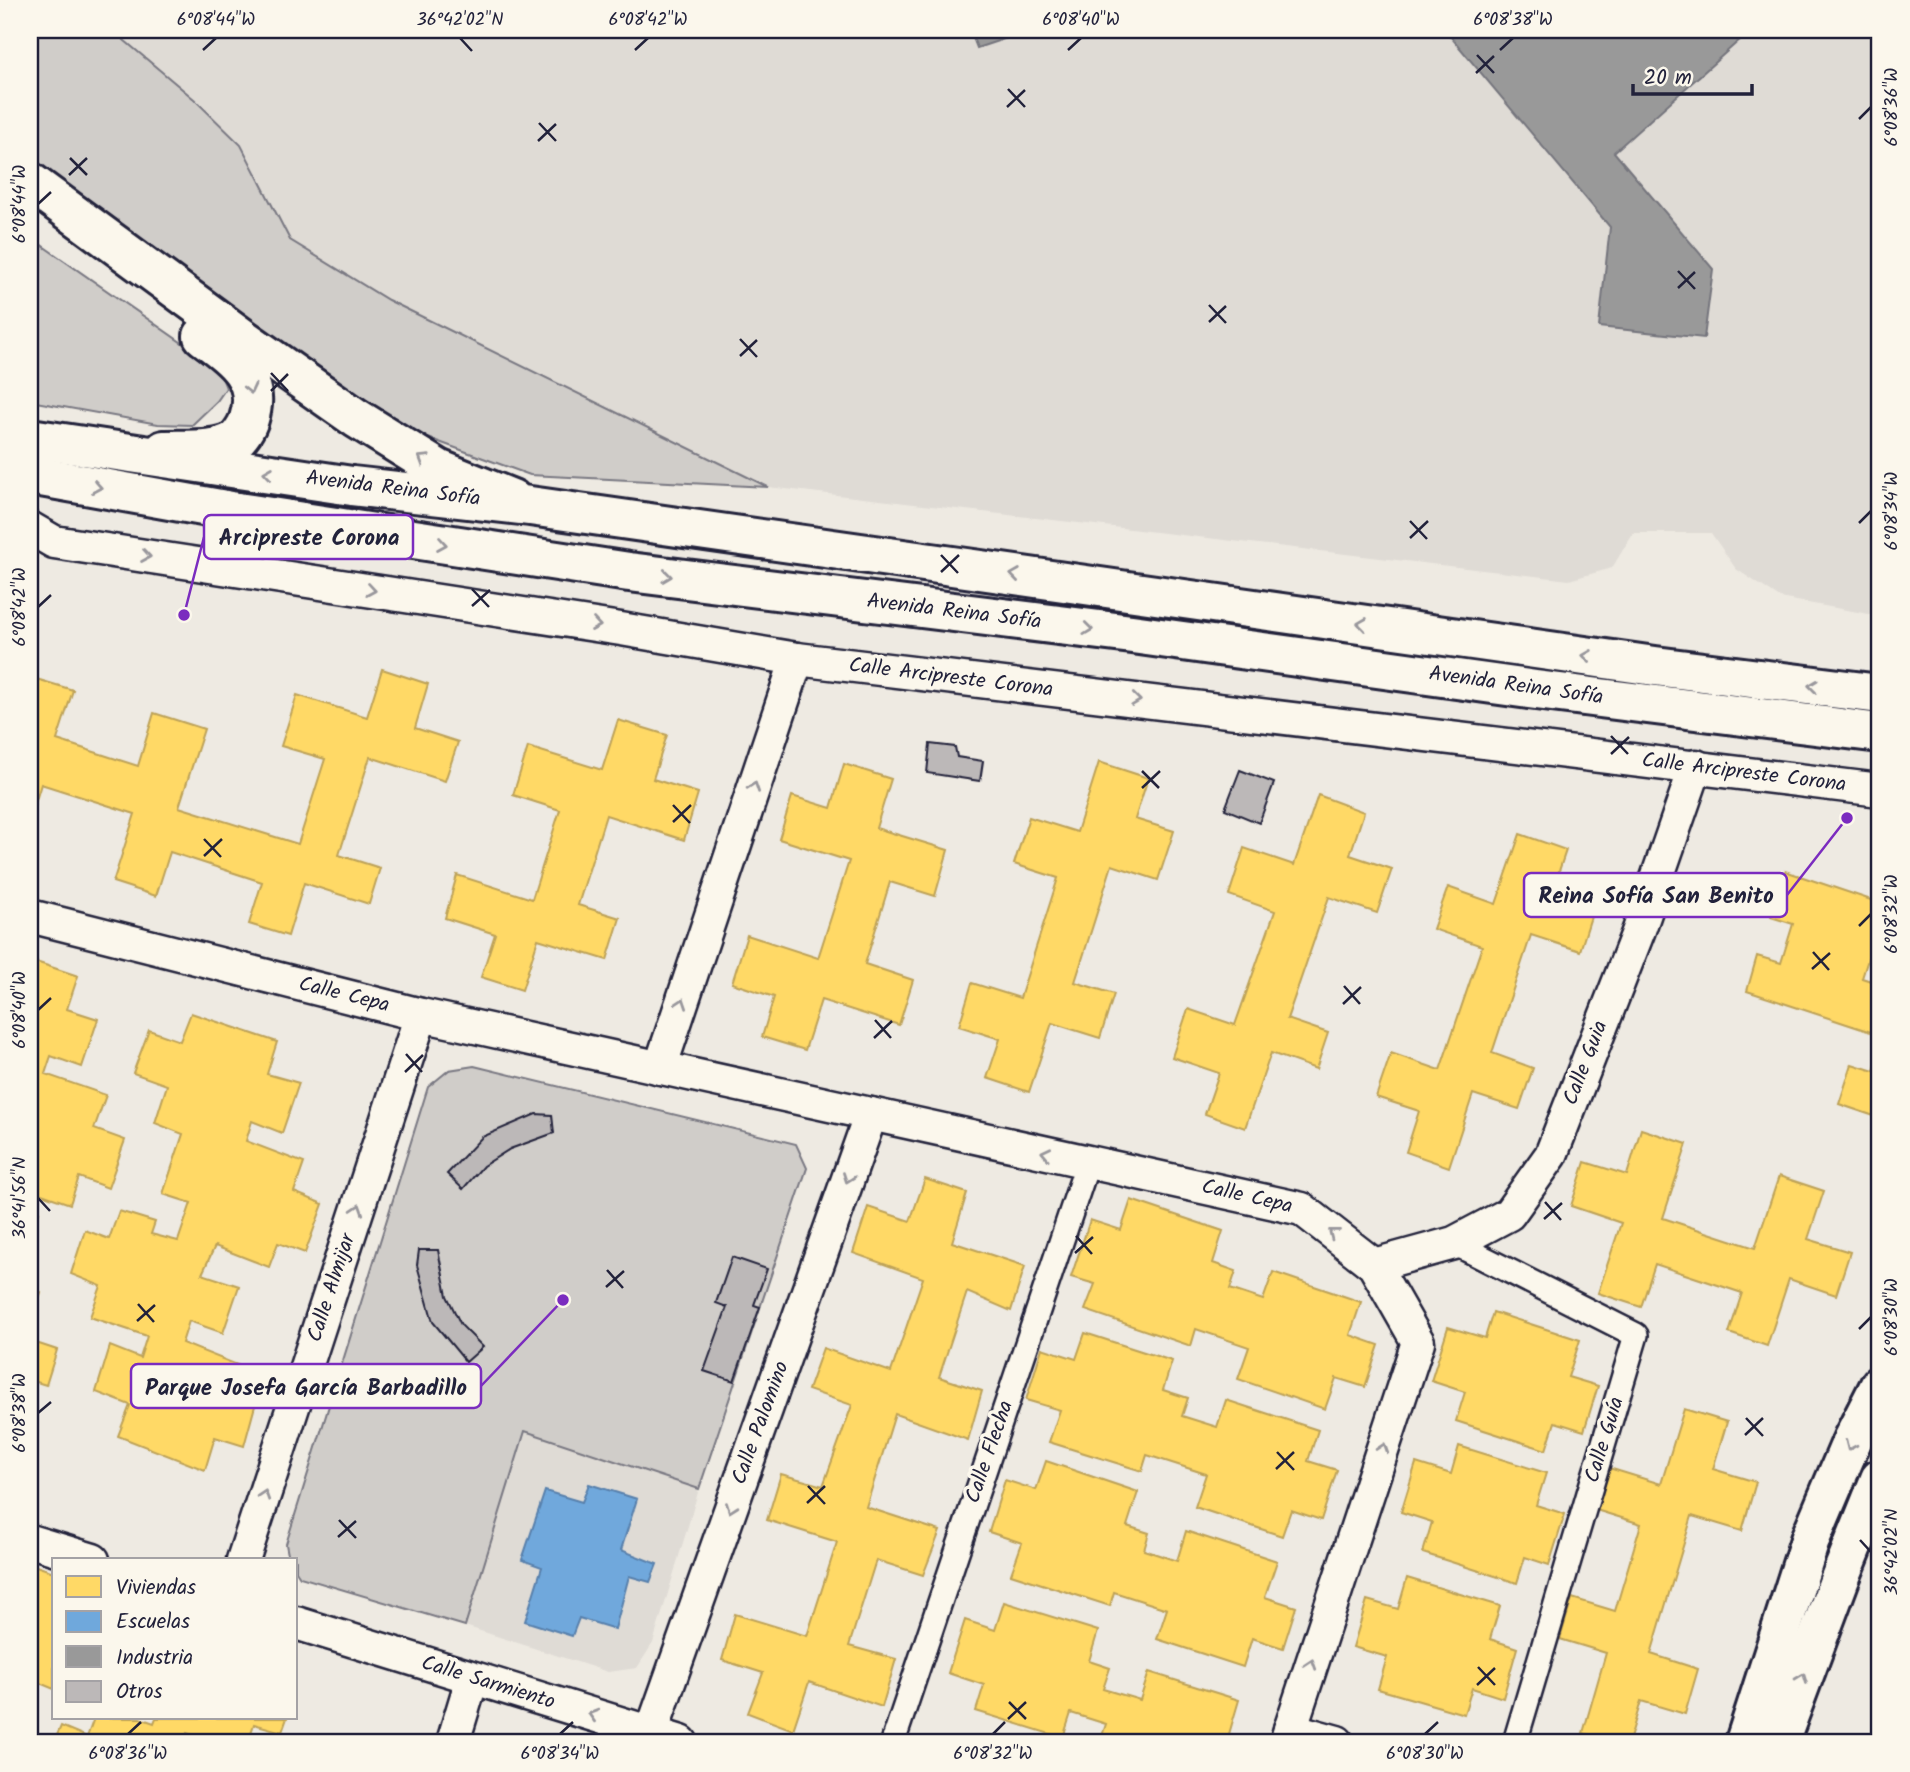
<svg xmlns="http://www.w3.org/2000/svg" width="1910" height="1772" font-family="Kalam,sans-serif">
	<rect width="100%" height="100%" fill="#eeeae2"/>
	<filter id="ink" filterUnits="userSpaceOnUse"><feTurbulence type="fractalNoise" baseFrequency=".0143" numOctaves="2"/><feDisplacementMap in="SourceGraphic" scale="14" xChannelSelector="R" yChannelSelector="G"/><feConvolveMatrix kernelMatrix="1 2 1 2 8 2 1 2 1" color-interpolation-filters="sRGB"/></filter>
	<g filter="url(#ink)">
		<g fill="#dfdbd5">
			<polygon points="112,30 1880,30 1880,616 1780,598 1736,569 1711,533 1633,533 1612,568 1569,580 768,487 388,300 290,240 241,145 194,99"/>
			<polygon points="525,1431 699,1489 653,1643 637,1668 608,1672 465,1626"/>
		</g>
		<g fill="#d0cdc9" stroke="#797882" stroke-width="2">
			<polygon points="30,30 112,30 194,99 241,145 290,240 388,300 768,487 530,475 373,418 30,164"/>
			<polygon points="30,237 218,368 226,388 217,401 192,425 158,424 30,401"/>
			<polygon points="474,1066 796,1144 807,1168 699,1489 525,1431 465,1626 300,1577 296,1571 296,1560 289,1560 286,1544 428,1087 449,1070"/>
		</g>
		<g fill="#ffd966" stroke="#bda259" stroke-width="2">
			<polygon points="382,669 428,684 415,728 458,742 445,781 370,757 339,855 380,868 369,904 304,883 288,936 249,924 262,882 170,852 156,896 113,882 135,814 41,784 30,820 30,677 73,690 57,740 138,766 154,713 204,729 179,807 298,844 325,759 281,746 297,695 367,717"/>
			<polygon points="618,720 667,735 653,779 698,793 684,840 606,815 578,905 620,918 607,960 538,939 522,990 481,977 495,934 445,918 457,875 532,899 560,810 513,795 528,747 602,770"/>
			<polygon points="1099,762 1148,778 1135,819 1174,831 1158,880 1112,865 1075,982 1114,994 1100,1038 1052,1023 1029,1092 987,1078 1000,1039 959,1026 972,983 1020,998 1058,878 1014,864 1029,817 1077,832"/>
			<polygon points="844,764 891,779 876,828 948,850 935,896 890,882 865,964 913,980 899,1025 821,1000 805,1050 762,1037 774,997 732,983 747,935 818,958 849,861 779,839 792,796 831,808"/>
			<polygon points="1318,795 1364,812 1350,855 1392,869 1377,913 1329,897 1287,1019 1328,1033 1316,1069 1271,1053 1245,1128 1205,1114 1219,1073 1172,1057 1188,1009 1235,1025 1275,911 1229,895 1244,848 1294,865"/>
			<polygon points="1520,834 1566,850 1552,892 1594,907 1580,951 1531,935 1492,1053 1533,1068 1519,1109 1473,1094 1449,1167 1406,1152 1419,1111 1376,1097 1391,1053 1440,1070 1482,946 1433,929 1448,887 1496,904"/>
			<polygon points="1785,871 1880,903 1880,953 1871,950 1862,978 1880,984 1880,1035 1747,991 1757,956 1781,963 1793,924 1771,917"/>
			<polygon points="30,960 78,976 67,1009 98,1019 82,1067 51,1056 45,1074 106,1095 94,1129 125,1140 108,1188 79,1177 70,1204 30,1190"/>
			<polygon points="191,1013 277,1042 267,1074 299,1083 282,1133 252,1121 246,1141 304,1163 294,1192 323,1204 305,1253 278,1243 269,1267 215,1246 202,1274 239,1286 223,1333 189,1321 182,1343 240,1366 230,1392 256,1402 244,1446 215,1437 205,1470 118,1436 130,1405 96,1392 110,1346 140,1358 147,1336 90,1317 101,1286 71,1274 85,1230 109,1239 119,1211 155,1222 151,1234 178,1241 191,1203 163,1194 183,1134 155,1123 167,1085 133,1073 149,1030 180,1041"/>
			<polygon points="1880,1052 1880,1118 1839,1104 1852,1064 1874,1071"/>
			<polygon points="1641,1129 1687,1144 1663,1218 1755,1248 1779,1176 1824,1191 1808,1239 1850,1252 1836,1295 1789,1279 1767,1346 1729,1333 1742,1293 1655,1264 1641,1307 1598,1293 1621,1223 1571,1206 1585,1162 1627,1175"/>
			<polygon points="925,1179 967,1193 952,1242 1025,1266 1011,1311 967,1292 939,1377 982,1391 968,1440 895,1414 866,1507 940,1531 923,1575 876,1560 849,1646 896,1659 882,1707 809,1682 793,1730 748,1713 763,1673 722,1660 735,1614 807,1636 837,1542 767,1520 781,1474 823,1486 852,1405 808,1390 823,1348 891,1372 923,1278 853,1253 868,1207 910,1221"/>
			<polygon points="1131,1200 1223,1231 1213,1263 1236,1271 1230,1289 1263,1300 1273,1272 1361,1302 1350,1335 1379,1345 1365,1387 1336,1378 1325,1409 1238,1379 1249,1347 1196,1329 1191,1346 1085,1310 1095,1284 1071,1277 1090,1220 1121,1230"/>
			<polygon points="30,1209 39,1212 30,1240"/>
			<polygon points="30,1288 41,1292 30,1325"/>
			<polygon points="1493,1312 1580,1340 1568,1377 1598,1386 1584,1431 1555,1422 1546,1450 1456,1421 1465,1392 1431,1381 1448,1327 1485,1338"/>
			<polygon points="1085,1333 1172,1361 1163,1390 1188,1398 1182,1416 1217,1427 1226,1400 1318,1430 1308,1461 1337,1470 1321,1520 1291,1510 1282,1536 1195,1507 1206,1474 1147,1455 1142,1471 1049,1442 1060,1410 1026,1400 1042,1348 1076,1359"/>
			<polygon points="30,1341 57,1350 46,1385 30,1380"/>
			<polygon points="1684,1409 1727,1422 1713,1469 1756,1482 1742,1531 1692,1516 1651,1654 1698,1669 1685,1714 1641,1701 1629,1742 1613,1742 1583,1733 1606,1653 1560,1639 1572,1598 1615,1611 1641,1524 1596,1510 1609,1468 1661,1484"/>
			<polygon points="1459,1446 1546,1473 1536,1505 1565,1514 1549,1565 1525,1557 1517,1583 1423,1553 1432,1522 1401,1512 1416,1463 1451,1474"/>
			<polygon points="1046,1461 1138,1492 1127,1526 1149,1533 1144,1550 1177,1561 1186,1531 1277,1561 1265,1597 1296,1607 1283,1648 1252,1638 1243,1667 1157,1639 1167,1609 1114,1592 1110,1606 1011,1574 1022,1543 989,1532 1005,1480 1036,1490"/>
			<polygon points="30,1564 54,1572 54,1689 30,1679"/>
			<polygon points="1407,1578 1500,1606 1490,1639 1517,1648 1503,1698 1472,1688 1464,1714 1378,1689 1387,1657 1353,1647 1367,1600 1398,1609"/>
			<polygon points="1004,1602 1098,1631 1089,1661 1110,1668 1103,1689 1140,1700 1149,1672 1239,1700 1229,1734 1255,1742 1100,1742 1106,1724 1071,1713 1063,1738 976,1711 984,1685 948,1673 965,1620 995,1630"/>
			<polygon points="94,1718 140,1718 154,1723 156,1718 287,1718 282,1732 254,1724 248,1742 214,1742 187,1733 184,1742 54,1742 61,1726 87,1737"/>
		</g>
		<polygon fill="#6fa8dc" stroke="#5880ac" stroke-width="2" points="589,1484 637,1499 621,1550 657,1564 650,1582 629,1576 615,1629 579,1618 572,1636 525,1621 542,1567 522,1560 545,1491 582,1502"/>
		<g fill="#999" stroke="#75757d" stroke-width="2">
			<polygon points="970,30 1031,30 977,48"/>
			<polygon points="1445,30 1751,30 1614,152 1713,269 1704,338 1599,327 1610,227"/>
		</g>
		<g fill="#bcb8b8" stroke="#22223b" stroke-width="2">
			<polygon points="930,744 955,747 957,757 983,761 980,781 927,773"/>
			<polygon points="1240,770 1274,783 1259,823 1225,809"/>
			<polygon points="536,1114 552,1115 554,1133 510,1149 483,1166 463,1189 447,1174 482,1137"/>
			<polygon points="419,1250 438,1250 447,1296 461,1325 483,1347 466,1362 433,1322 417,1265"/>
			<polygon points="732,1257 767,1269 754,1305 760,1307 734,1381 704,1371 727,1307 716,1303"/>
		</g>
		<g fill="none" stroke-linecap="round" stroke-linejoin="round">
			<g stroke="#22223b" stroke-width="28">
				<g id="pedestrian">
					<polyline points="1454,1243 1636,1335 1515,1742"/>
					<polyline points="893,1742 1088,1162"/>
				</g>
			</g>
			<g stroke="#22223b" stroke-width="37">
				<g id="minor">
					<polyline points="30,528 54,542 621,629 797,659 1880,790"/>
					<polyline points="30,916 421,1015 1302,1209 1374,1265 1418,1342 1286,1742"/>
					<polyline points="660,1068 797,659"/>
					<polyline points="1374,1265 1454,1243 1509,1214 1551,1155 1639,930 1696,766"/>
					<polyline points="30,1541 93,1560"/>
					<polyline points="243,1560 421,1015"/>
					<polyline points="296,1623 681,1742"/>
					<polyline points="1290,1729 1337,1742"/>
					<polyline points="651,1733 871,1114"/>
					<polyline points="453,1742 472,1679"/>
				</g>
			</g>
			<g stroke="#22223b" stroke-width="44">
				<g id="secondary">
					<polyline points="30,182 245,340 356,418 438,469 512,499"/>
					<path d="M164,450c20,-1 52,2 70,-9 6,-4 13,-15 15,-22 13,-41 -16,-61 -46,-83"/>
					<polyline points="1745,1742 1811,1537 1853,1438 1880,1385"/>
					<polyline points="1779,1742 1839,1581 1880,1479"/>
				</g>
			</g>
			<g stroke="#22223b" stroke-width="44">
				<g id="primary">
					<polyline points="30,438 352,486 530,506 1655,666 1880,694"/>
					<polyline points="30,475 231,511 629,572 1132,634 1536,690 1880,733"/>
				</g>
			</g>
			<use href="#pedestrian" stroke="#fbf7ec" stroke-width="23"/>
			<use href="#minor" stroke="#fbf7ec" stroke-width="32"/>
			<use href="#secondary" stroke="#fbf7ec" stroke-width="38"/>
			<use href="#primary" stroke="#fbf7ec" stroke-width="38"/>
		</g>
		<defs><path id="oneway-chevron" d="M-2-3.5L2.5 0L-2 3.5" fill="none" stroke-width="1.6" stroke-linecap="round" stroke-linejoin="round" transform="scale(1.75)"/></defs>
		<g stroke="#99979c">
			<use href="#oneway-chevron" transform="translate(250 389) rotate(77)"/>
			<use href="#oneway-chevron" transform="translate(423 459) rotate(-148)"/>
			<use href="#oneway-chevron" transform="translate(268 473) rotate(-172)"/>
			<use href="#oneway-chevron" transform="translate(97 487) rotate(10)"/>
			<use href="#oneway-chevron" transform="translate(442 544) rotate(9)"/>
			<use href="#oneway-chevron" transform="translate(146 556) rotate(9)"/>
			<use href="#oneway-chevron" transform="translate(1015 575) rotate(-172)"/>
			<use href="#oneway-chevron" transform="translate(667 576) rotate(7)"/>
			<use href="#oneway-chevron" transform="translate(371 590) rotate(9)"/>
			<use href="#oneway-chevron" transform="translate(1362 624) rotate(-172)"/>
			<use href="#oneway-chevron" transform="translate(596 625) rotate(9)"/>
			<use href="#oneway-chevron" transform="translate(1088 629) rotate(7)"/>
			<use href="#oneway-chevron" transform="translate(1587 656) rotate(-172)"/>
			<use href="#oneway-chevron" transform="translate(1813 686) rotate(-173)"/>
			<use href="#oneway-chevron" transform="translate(1136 700) rotate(7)"/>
			<use href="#oneway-chevron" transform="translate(754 787) rotate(-71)"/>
			<use href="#oneway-chevron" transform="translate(682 1003) rotate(-71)"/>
			<use href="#oneway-chevron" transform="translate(1046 1153) rotate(-168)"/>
			<use href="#oneway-chevron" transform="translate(848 1178) rotate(110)"/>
			<use href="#oneway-chevron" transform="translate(358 1209) rotate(-72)"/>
			<use href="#oneway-chevron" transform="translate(1333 1233) rotate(-142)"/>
			<use href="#oneway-chevron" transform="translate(1850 1446) rotate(114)"/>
			<use href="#oneway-chevron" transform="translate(1383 1448) rotate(-72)"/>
			<use href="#oneway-chevron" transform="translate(264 1495) rotate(-72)"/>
			<use href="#oneway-chevron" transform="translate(731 1508) rotate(110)"/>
			<use href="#oneway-chevron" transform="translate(1311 1664) rotate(-72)"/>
			<use href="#oneway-chevron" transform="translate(1802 1678) rotate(-69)"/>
			<use href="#oneway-chevron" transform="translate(593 1715) rotate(-163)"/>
		</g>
	</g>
	<path fill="none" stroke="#22223b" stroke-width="2.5" d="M460,38l12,13M203,50l13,-12M635,50l13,-12M1068,50l13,-12M1500,50l13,-12M1477,55l17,18M1476,73l18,-17M1008,89l17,18M1007,107l18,-17M1859,119l12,-12M539,123l17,18M538,141l18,-17M70,158l17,17M69,175l18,-17M38,204l13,-12M1678,271l17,18M1678,288l17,-16M1209,305l17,18M1209,322l17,-16M740,339l17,18M740,356l17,-16M271,373l17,18M271,391l17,-17M1410,521l17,18M1859,523l12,-12M1410,538l18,-17M941,555l17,18M941,572l18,-17M472,589l17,18M472,606l18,-16M38,607l13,-12M1611,736l17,18M1611,754l18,-17M1142,771l17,17M1142,788l18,-17M673,805l17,18M673,822l18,-17M204,839l17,18M204,856l18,-17M1859,926l12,-12M1813,952l16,18M1812,969l18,-16M1344,986l16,18M1343,1004l18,-17M38,1010l13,-12M875,1020l16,18M874,1038l18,-17M406,1054l16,18M405,1072l18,-17M38,1198l12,13M1545,1202l16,18M1544,1219l18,-16M1076,1236l16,18M1075,1253l18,-16M607,1270l16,18M606,1287l18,-16M138,1304l16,18M137,1321l18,-16M1859,1329l12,-12M38,1413l13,-11M1746,1418l17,18M1745,1435l18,-17M1277,1452l17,18M1276,1469l18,-17M808,1486l17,18M807,1503l18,-17M339,1520l17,18M338,1537l18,-16M1860,1540l11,12M1478,1667l17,18M1477,1685l18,-17M1009,1702l17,17M1008,1719l18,-17M128,1734l13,-12M560,1734l13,-12M993,1734l12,-12M1425,1734l13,-12"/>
	<g text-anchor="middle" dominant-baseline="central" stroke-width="7" stroke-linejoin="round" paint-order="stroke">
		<g font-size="21" fill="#22223b" stroke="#fbf7ec">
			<text transform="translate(393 489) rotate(7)">Avenida Reina Sofía</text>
			<text transform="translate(954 612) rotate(7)">Avenida Reina Sofía</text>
			<text transform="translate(951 678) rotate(7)">Calle Arcipreste Corona</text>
			<text transform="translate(1516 686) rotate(8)">Avenida Reina Sofía</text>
			<text transform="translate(1744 773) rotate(7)">Calle Arcipreste Corona</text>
			<text transform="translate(344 995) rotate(14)">Calle Cepa</text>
			<text transform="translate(1586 1063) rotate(-69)">Calle Guia</text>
			<text transform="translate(1247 1197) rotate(13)">Calle Cepa</text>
			<text transform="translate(332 1288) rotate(-72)">Calle Almijar</text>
			<text transform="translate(761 1423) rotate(-70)">Calle Palomino</text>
			<text transform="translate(1605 1440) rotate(-73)">Calle Guía</text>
			<text transform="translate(990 1452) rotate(-71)">Calle Flecha</text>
			<text transform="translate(488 1683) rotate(17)">Calle Sarmiento</text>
		</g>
	</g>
	<path fill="none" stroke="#7b2cbf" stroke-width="2.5" d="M184 615L204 537M1847 818L1787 895M563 1300L481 1386"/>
	<g fill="#7b2cbf" stroke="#fbf7ec" stroke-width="2.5">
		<circle cx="184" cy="615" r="7"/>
		<circle cx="1847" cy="818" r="7"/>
		<circle cx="563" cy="1300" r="7"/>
	</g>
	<g fill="#fbf7ec" stroke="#7b2cbf" stroke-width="2.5">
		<rect x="204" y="515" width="209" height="44" rx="7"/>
		<rect x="1524" y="873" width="263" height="44" rx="7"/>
		<rect x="131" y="1364" width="350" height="44" rx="7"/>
	</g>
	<g font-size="23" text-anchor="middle" font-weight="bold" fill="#22223b">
		<text x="309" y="545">Arcipreste Corona</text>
		<text x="1656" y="903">Reina Sofía San Benito</text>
		<text x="306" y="1395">Parque Josefa García Barbadillo</text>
	</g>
	<rect width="1910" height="1772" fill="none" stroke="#fbf7ec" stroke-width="77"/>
	<rect x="52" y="1558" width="245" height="161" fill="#fbf7ec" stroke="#a4a2a5" stroke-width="2"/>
	<rect x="66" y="1576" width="35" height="21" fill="#ffd966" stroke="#a4a2a5" stroke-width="2"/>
	<text x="116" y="1594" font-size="21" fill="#22223b">Viviendas</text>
	<rect x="66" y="1611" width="35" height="21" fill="#6fa8dc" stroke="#a4a2a5" stroke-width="2"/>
	<text x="116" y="1628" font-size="21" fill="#22223b">Escuelas</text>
	<rect x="66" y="1646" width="35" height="21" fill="#999999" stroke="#a4a2a5" stroke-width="2"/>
	<text x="116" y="1664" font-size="21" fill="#22223b">Industria</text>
	<rect x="66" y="1681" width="35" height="21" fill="#bcb8b8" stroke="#a4a2a5" stroke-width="2"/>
	<text x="116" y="1698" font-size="21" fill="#22223b">Otros</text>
	<path d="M1633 84v10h119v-10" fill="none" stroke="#22223b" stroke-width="3.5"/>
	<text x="1644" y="84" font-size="21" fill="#22223b" stroke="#fbf7ec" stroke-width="5" paint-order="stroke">20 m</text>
	<rect x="38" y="38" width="1833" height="1696" fill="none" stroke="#22223b" stroke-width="2.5"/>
	<g font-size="18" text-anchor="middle" fill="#22223b">
		<text x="216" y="25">6°08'44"W</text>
		<text x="460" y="25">36°42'02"N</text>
		<text x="648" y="25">6°08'42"W</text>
		<text x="1081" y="25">6°08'40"W</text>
		<text x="1513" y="25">6°08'38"W</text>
		<text transform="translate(1891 107) rotate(-90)" y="6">6°08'36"W</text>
		<text transform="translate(19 204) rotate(-90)" y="6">6°08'44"W</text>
		<text transform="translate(1891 511) rotate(-90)" y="6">6°08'34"W</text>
		<text transform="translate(19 607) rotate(-90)" y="6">6°08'42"W</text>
		<text transform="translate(1891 914) rotate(-90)" y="6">6°08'32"W</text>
		<text transform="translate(19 1010) rotate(-90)" y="6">6°08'40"W</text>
		<text transform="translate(19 1198) rotate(-90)" y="6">36°41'56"N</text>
		<text transform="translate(1891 1317) rotate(-90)" y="6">6°08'30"W</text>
		<text transform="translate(19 1413) rotate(-90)" y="6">6°08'38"W</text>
		<text transform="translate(1891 1552) rotate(-90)" y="6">36°42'02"N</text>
		<text x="128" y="1759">6°08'36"W</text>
		<text x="560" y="1759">6°08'34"W</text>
		<text x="993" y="1759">6°08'32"W</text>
		<text x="1425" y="1759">6°08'30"W</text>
	</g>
</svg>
